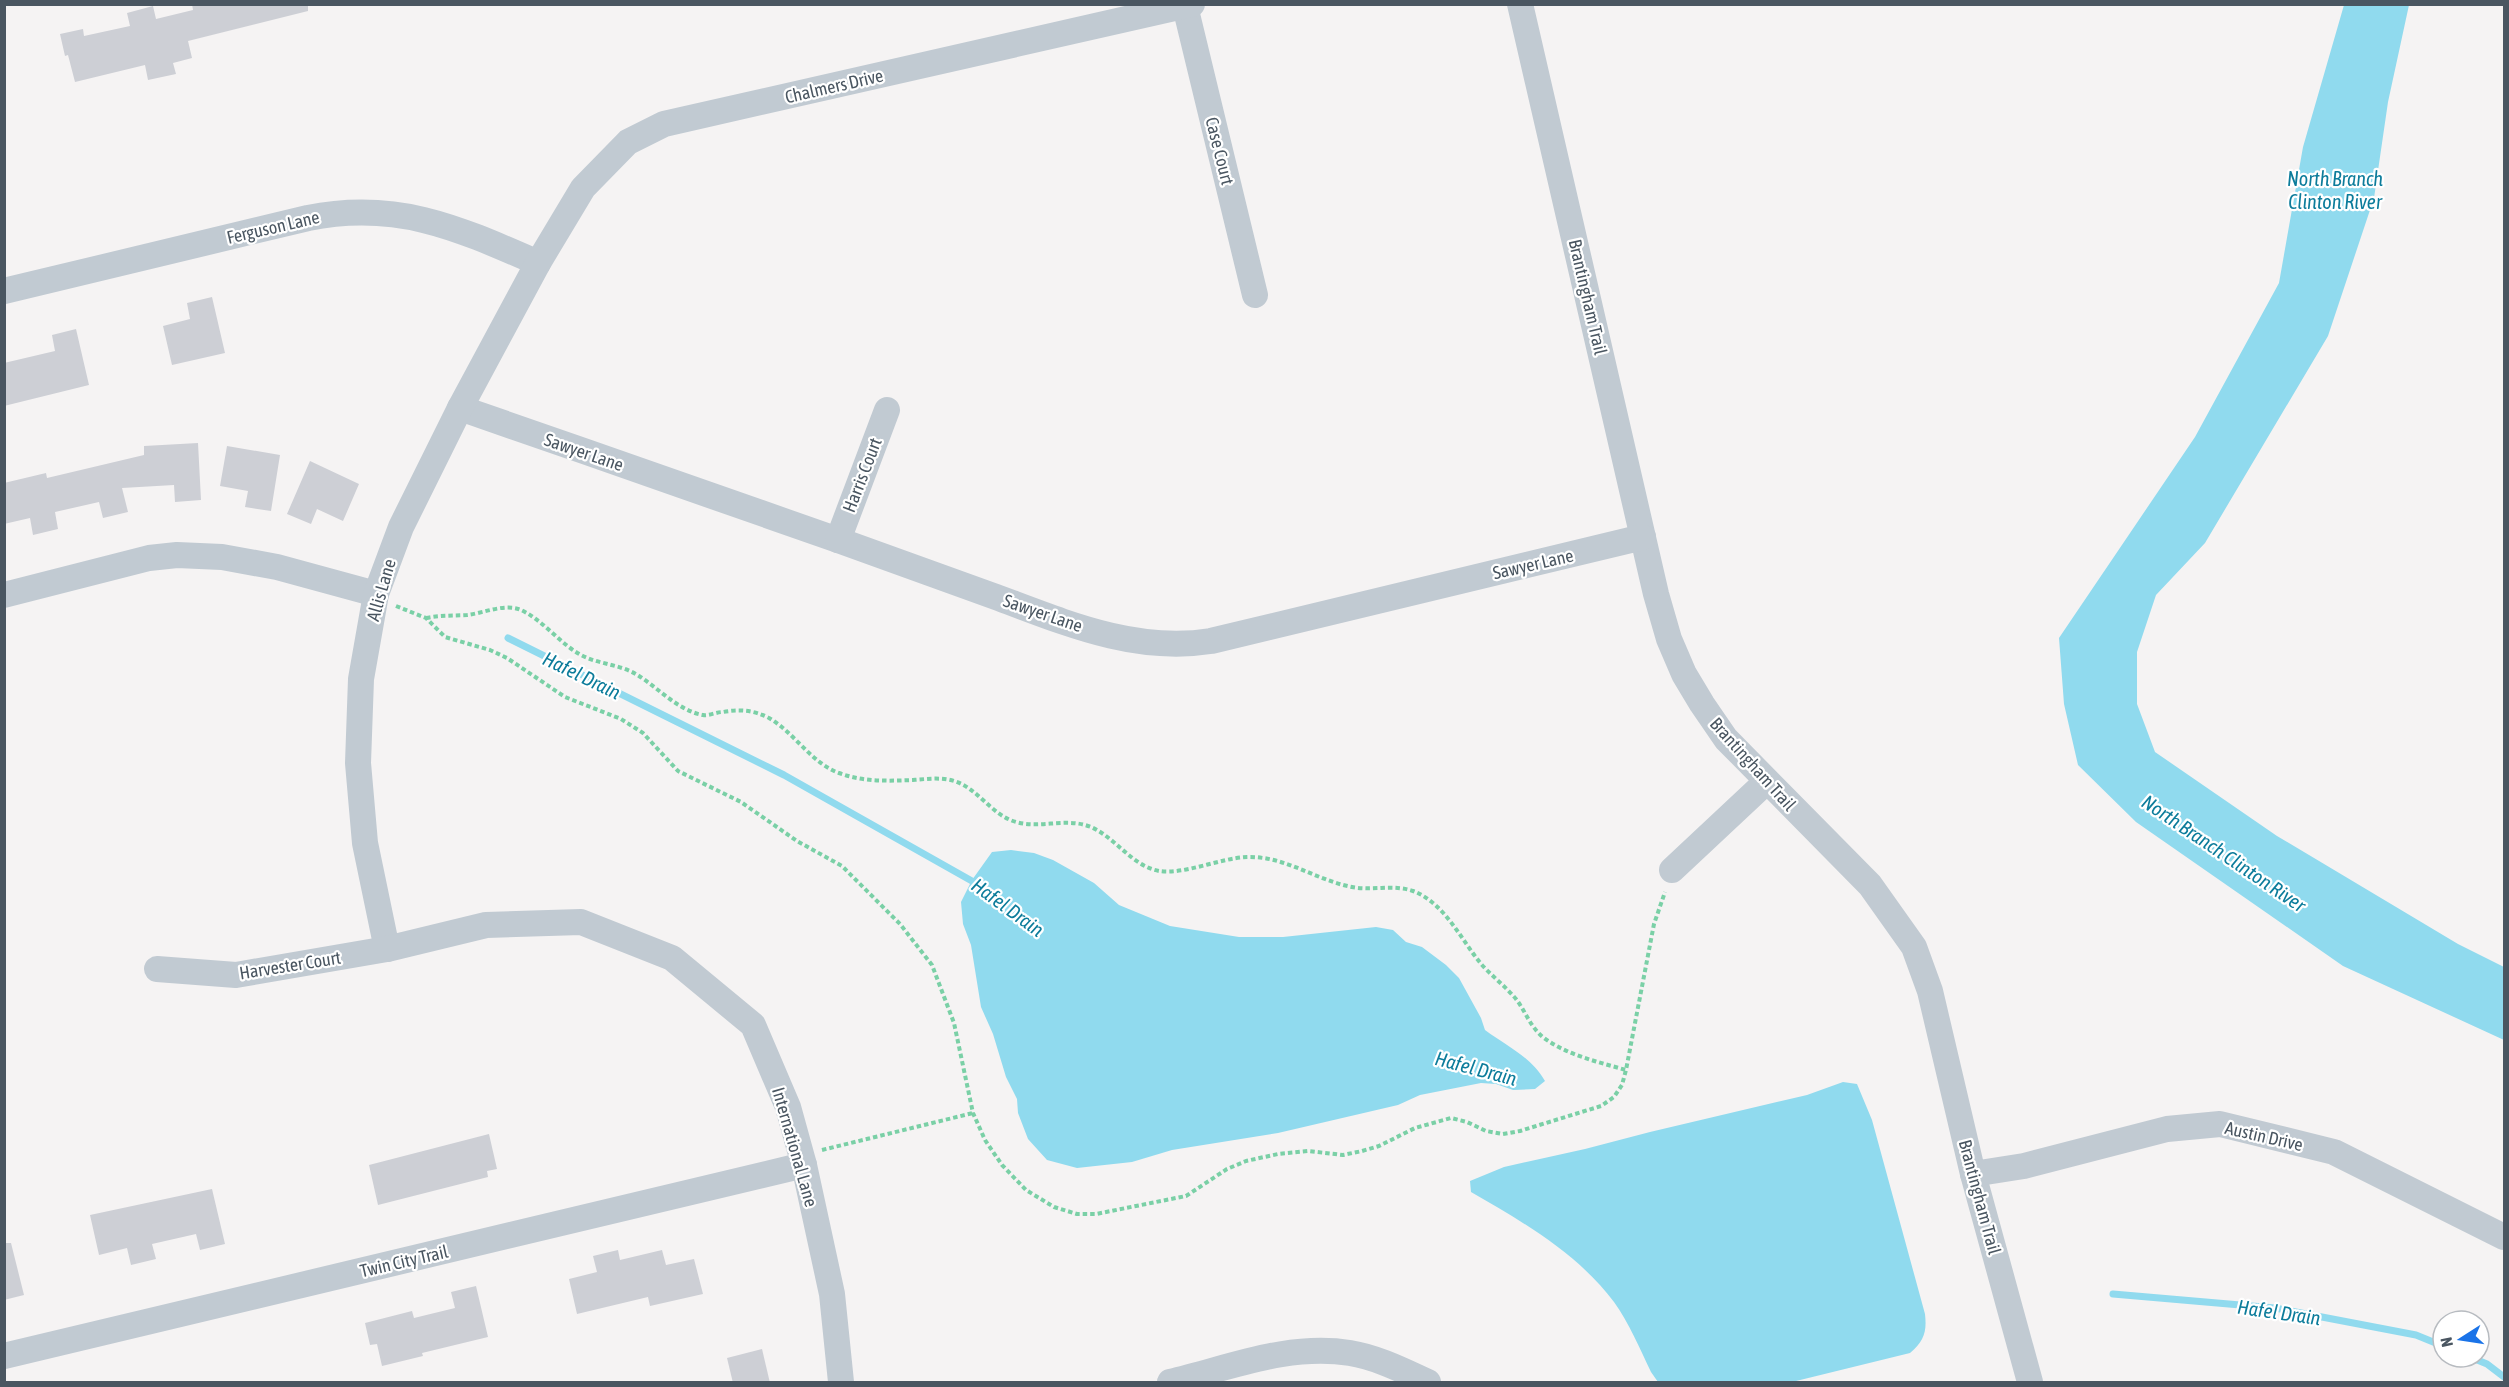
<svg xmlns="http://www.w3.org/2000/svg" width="2509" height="1387" font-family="'Asap Condensed',sans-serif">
	<rect width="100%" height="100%" fill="#f5f3f3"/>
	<g fill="#90daee">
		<polygon points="2344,5 2409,5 2388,102 2374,198 2328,336 2205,543 2156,595 2137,652 2137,704 2155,752 2277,836 2458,944 2504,967 2504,1040 2343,966 2136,822 2078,765 2064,704 2059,638 2195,437 2279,283 2303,147"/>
		<path d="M1011,850l23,3 19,7 41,23 25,22 51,21 69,11h44l93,-10 17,3 13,12 16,5 24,18 13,13 22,40 4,12c23,17 45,26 60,51l-10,8 -22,1 -17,-6 -15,-1 -61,12 -22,10 -120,28 -106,17 -40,12 -55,6 -30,-8 -19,-21 -10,-26 -1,-14 -11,-22 -13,-43 -12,-27 -10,-62 -8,-21 -2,-22 11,-22 20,-28z"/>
		<path d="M1843,1082l14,2 15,36 53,194c2,18 -1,27 -15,39l-118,29h-134l-7,-10c-11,-23 -22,-49 -37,-70 -37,-49 -91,-80 -143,-110l-1,-11 34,-14 81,-18 65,-17 157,-37z"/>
	</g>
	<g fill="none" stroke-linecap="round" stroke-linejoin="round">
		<g stroke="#90daee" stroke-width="7">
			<polyline points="508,638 784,775 979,885"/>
			<polyline points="2113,1294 2275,1308 2416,1335 2443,1346"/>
			<polyline points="2470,1357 2487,1364 2504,1377"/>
		</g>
	</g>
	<g fill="#cdcfd5">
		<polygon points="192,4 308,4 308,11 188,41 192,58 173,63 176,74 148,80 145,65 75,82 68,55 65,56 60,34 83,29 84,36 130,26 127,13 153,6 156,19 193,10"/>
		<polygon points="212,297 225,353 172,365 163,326 190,319 187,303"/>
		<polygon points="76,329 89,385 4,406 4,363 55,351 52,335"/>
		<polygon points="198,443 201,500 175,502 174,485 122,488 128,512 103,518 99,502 55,512 58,529 33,535 30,518 4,524 4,483 46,473 47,478 144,455 144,446"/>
		<polygon points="227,446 280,455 271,511 245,507 248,491 220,486"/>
		<polygon points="310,461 359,484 343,521 317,509 311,524 287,514"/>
		<polygon points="489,1134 497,1169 487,1171 488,1177 378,1205 369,1165"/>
		<polygon points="212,1189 225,1244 200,1250 196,1234 152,1244 156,1259 131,1265 127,1248 99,1255 90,1215"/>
		<polygon points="4,1243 11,1243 24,1295 4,1300"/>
		<polygon points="618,1250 620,1260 662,1250 666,1265 694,1259 703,1294 650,1306 648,1297 577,1314 569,1279 597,1272 593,1256"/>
		<polygon points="476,1286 488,1337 422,1353 423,1356 382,1366 377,1344 370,1345 365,1323 412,1311 414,1318 455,1308 451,1292"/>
		<polygon points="762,1349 770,1383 733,1383 727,1358"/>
	</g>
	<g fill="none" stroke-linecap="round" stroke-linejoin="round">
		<g stroke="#7ad0a6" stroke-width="4" stroke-dasharray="4.5 3" stroke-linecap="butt">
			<polyline points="396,606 426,618 445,637 490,650 507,658 565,697 621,719 643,733 678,771 741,802 797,841 842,866 900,924 932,965 954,1023 973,1113 985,1140 1002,1165 1026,1190 1054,1207 1077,1214 1096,1214 1186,1196 1227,1169 1246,1161 1278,1154 1308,1151 1343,1155 1362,1151 1379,1146 1415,1128 1451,1118 1467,1122 1486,1131 1503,1134 1520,1131 1601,1106 1614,1097 1622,1085 1626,1070 1654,924 1665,892"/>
			<path d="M426,618c14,-3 27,-2 41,-3 17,-2 38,-12 54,-5 22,10 38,33 60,45 19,10 40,9 58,21 19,12 40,35 64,39 6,1 13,-3 20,-3 16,-3 31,-2 46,6 26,15 42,45 70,55 24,9 49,8 74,7 14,-1 28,-3 41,1 24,7 37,34 62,41 25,7 50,-5 75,5 25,11 41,39 68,44 24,4 62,-13 88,-14 39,-1 68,23 105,30 20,4 41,-3 61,4 32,12 48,49 69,74 11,12 24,22 34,34 10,13 14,28 28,39 23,17 54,24 82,32"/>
			<polyline points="822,1150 973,1113"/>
		</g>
		<g stroke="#c1cad2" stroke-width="26">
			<polyline points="1520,4 1656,594 1669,639 1684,674 1702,704 1726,739 1870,885 1914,947 1930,991 1973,1174 2030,1382"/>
			<polyline points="1185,6 1255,295"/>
			<path d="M4,291l304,-73c89,-18 150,10 230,45"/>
			<path d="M460,408c126,44 252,87 378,132 52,19 105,38 158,57 70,26 139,56 215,44l432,-104"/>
			<polyline points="838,540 887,410"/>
			<polyline points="4,595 149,558 177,555 222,557 277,567 376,594"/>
			<polyline points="1672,870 1766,782"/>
			<polyline points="387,949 365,843 358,763 361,679 376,594 401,527 460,408 538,263 583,188 628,142 664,124 1192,4"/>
			<polyline points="157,969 236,975 387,949 486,925 581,922 672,958 753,1025 788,1107 804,1165 832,1294 841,1382"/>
			<polyline points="1973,1174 2024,1166 2167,1129 2220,1124 2334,1152 2504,1237"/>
			<polyline points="4,1356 804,1165"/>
			<path d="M1170,1382c60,-14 118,-39 180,-29 26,4 54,18 78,29"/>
		</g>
	</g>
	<g text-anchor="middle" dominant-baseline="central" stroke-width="4.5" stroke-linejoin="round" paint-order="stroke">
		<g font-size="18" fill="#4a5661" stroke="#fff">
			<text transform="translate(834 86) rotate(-13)">Chalmers Drive</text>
			<text transform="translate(1220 151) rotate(76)">Case Court</text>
			<text transform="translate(273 227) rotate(-13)">Ferguson Lane</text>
			<text transform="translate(1588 297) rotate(77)">Brantingham Trail</text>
			<text transform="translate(584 452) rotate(19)">Sawyer Lane</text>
			<text transform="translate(862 475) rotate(-69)">Harris Court</text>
			<text transform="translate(1533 564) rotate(-13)">Sawyer Lane</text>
			<text transform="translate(381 590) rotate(-74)">Allis Lane</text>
			<text transform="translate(1043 613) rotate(19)">Sawyer Lane</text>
			<text transform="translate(1753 764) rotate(48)">Brantingham Trail</text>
			<text transform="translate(290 965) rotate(-9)">Harvester Court</text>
			<text transform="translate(2264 1136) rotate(13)">Austin Drive</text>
			<text transform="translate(795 1147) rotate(74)">International Lane</text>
			<text transform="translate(1980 1197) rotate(75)">Brantingham Trail</text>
			<text transform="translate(404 1261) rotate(-13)">Twin City Trail</text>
		</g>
		<g font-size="20" font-style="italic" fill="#0c7c9b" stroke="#fff">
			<text x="2335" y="178">North Branch<tspan x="2335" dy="23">Clinton River</tspan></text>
			<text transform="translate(582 675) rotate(26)">Hafel Drain</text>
			<text transform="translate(2224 853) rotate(34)">North Branch Clinton River</text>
			<text transform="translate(1008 907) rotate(36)">Hafel Drain</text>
			<text transform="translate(1476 1068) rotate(15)">Hafel Drain</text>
			<text transform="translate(2279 1312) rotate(8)">Hafel Drain</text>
		</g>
	</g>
	<rect width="2509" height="1387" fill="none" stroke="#4a5661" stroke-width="12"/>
	<g transform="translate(2461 1339) rotate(258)"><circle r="28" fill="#ffffff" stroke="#b7bbc0" stroke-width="1.5"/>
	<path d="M0-4.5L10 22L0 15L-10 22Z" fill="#1a73e8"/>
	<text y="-9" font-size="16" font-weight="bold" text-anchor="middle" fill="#4a5661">N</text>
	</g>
</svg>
